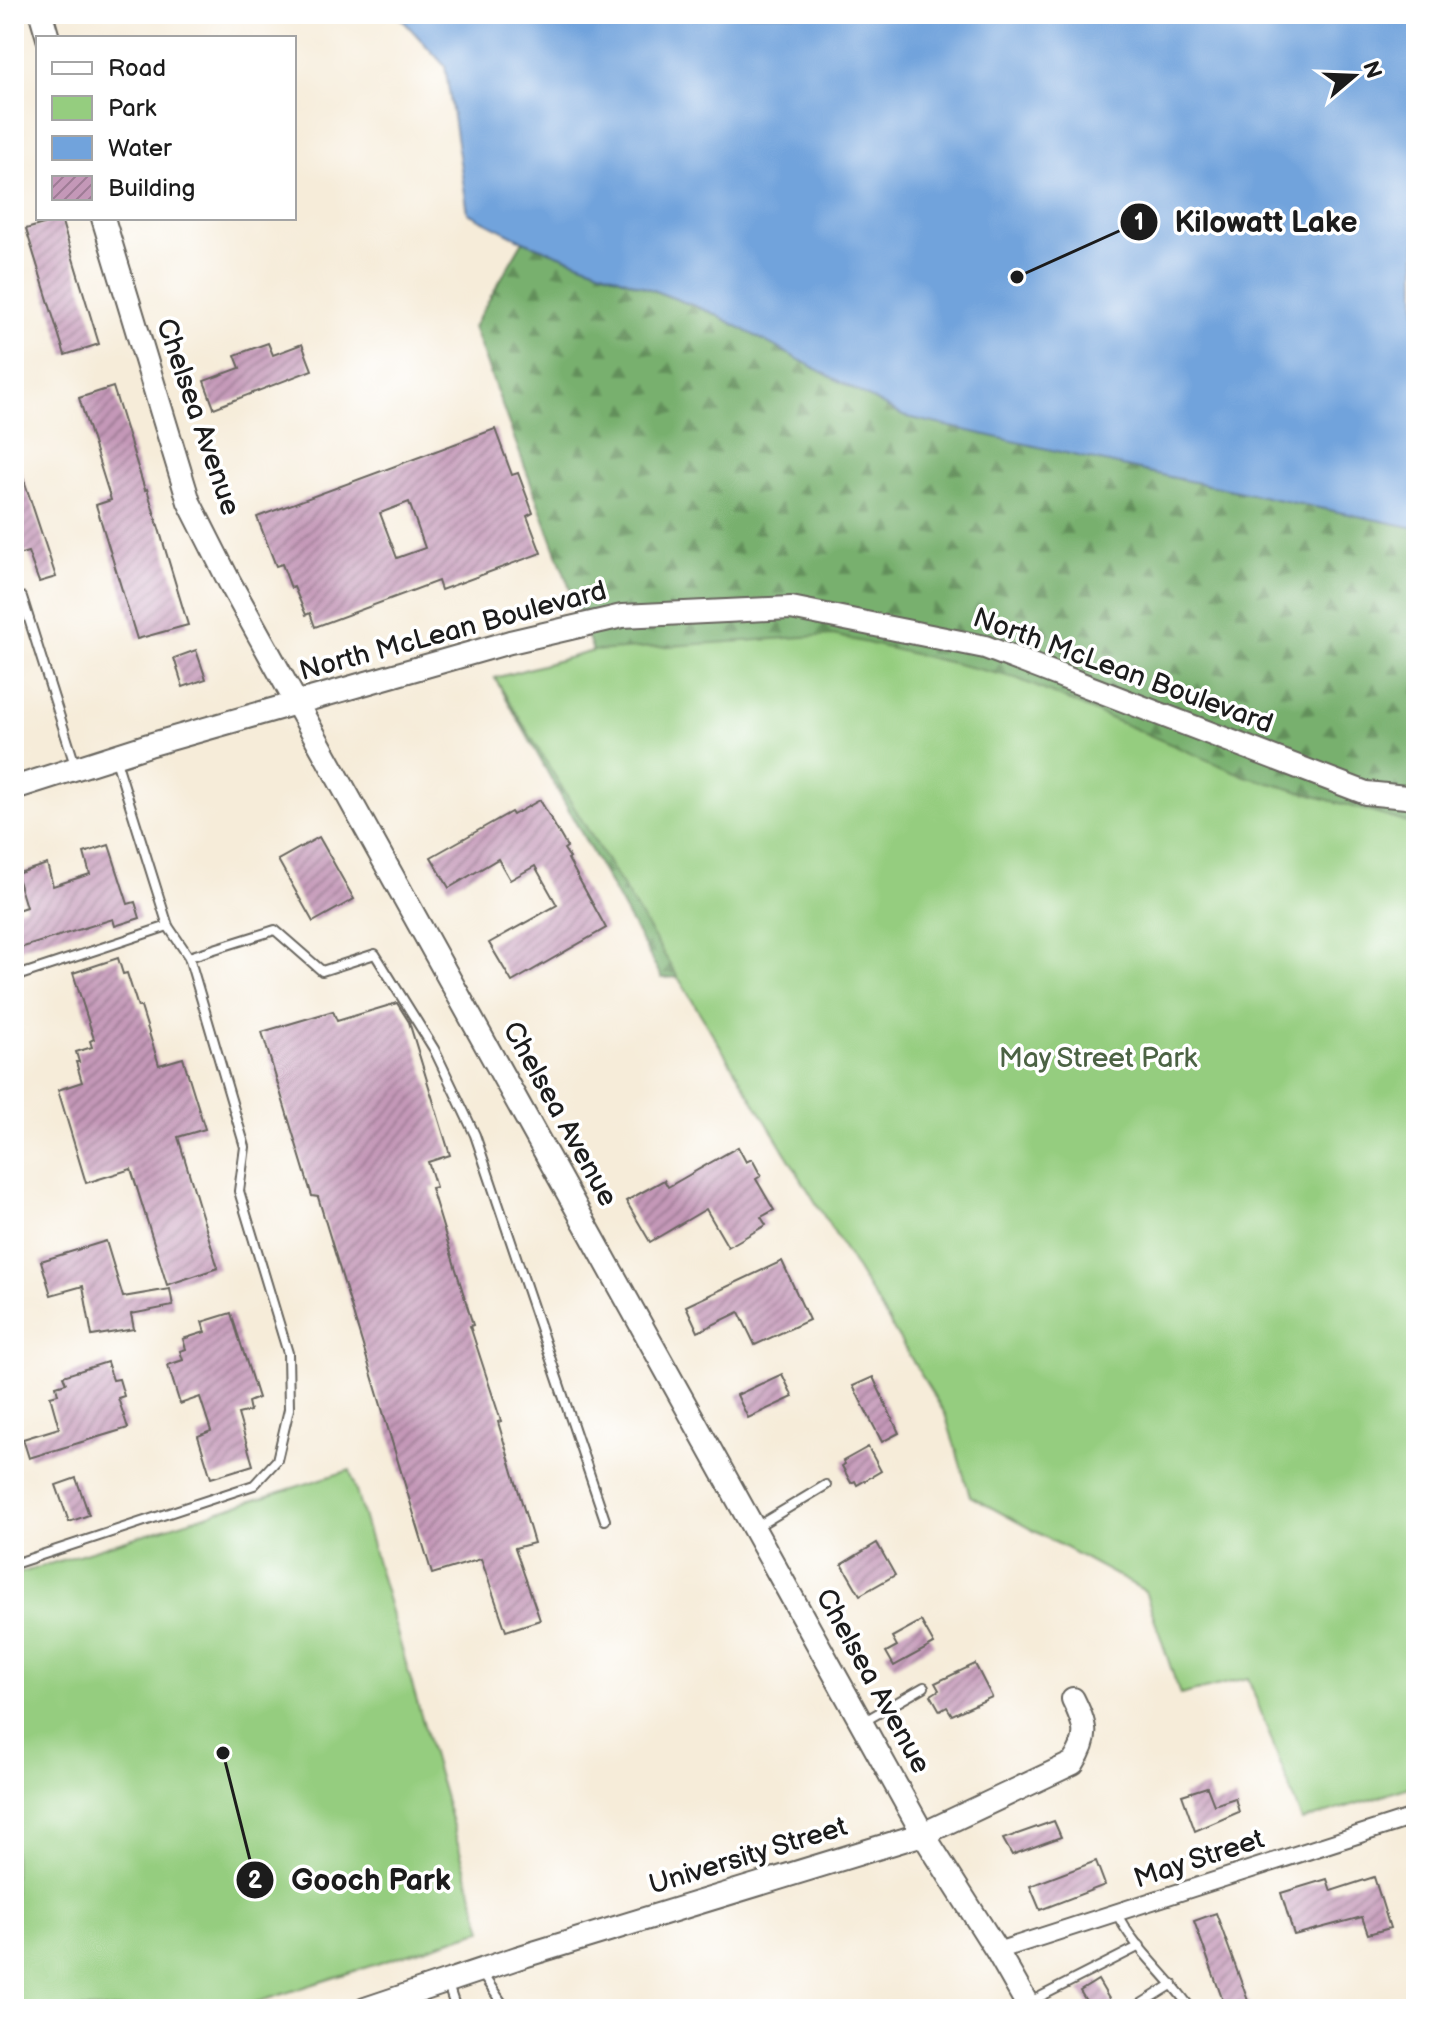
<svg xmlns="http://www.w3.org/2000/svg" width="1430" height="2023" font-family="'Balsamiq Sans',sans-serif">
	<defs>
		<pattern id="forest-firs" width="22" height="20" patternUnits="userSpaceOnUse" patternTransform="scale(2)"><rect width="22" height="20" fill="#78b06e"/><path d="M5 1l3.5 6h-7zM16 11l3.5 6h-7z" fill="#628e5a"/></pattern>
		<pattern id="building-hatch" width="6" height="6" patternUnits="userSpaceOnUse" patternTransform="scale(2)"><rect width="6" height="6" fill="#c498b8"/><path d="M-1 1l2-2M0 6l6-6M5 7l2-2" fill="none" stroke="#9e7b95"/></pattern>
	</defs>
	<rect width="100%" height="100%" fill="#fff"/>
	<filter id="ink" filterUnits="userSpaceOnUse"><feTurbulence type="fractalNoise" baseFrequency=".0125" numOctaves="2"/><feDisplacementMap in="SourceGraphic" scale="16" xChannelSelector="R" yChannelSelector="G"/><feConvolveMatrix kernelMatrix="1 2 1 2 8 2 1 2 1" color-interpolation-filters="sRGB"/></filter>
	<filter id="wash" filterUnits="userSpaceOnUse"><feTurbulence type="fractalNoise" baseFrequency=".006" numOctaves="4" result="noise"/><feDisplacementMap in="SourceGraphic" scale="32" xChannelSelector="R" yChannelSelector="G"/><feGaussianBlur stdDeviation="1.8" result="paint"/><feColorMatrix in="noise" values="0 0 0 0 0 0 0 0 0 0 0 0 0 0 0 0 0 1.4 0 .05"/><feComposite in="paint" operator="in"/></filter>
	<g filter="url(#wash)">
		<rect width="100%" height="100%" fill="#f6ecd9"/>
		<polygon fill="url(#forest-firs)" stroke="#4a6645" stroke-width="2" points="523,241 713,313 1170,477 1416,528 1416,1030 792,971 662,978 495,678 593,651 473,327"/>
		<g fill="#95cd7f" stroke="#58744e" stroke-width="2">
			<polygon points="833,635 1016,678 1245,776 1416,825 1416,1785 1302,1821 1248,1678 1180,1695 1145,1591 970,1496 945,1414 495,678 594,651"/>
			<polygon points="350,1470 483,1930 236,2009 14,2009 14,1575"/>
		</g>
		<polygon fill="#71a3dc" stroke="#46607c" stroke-width="2" points="397,14 1416,14 1416,528 1170,477 903,416 713,313 523,241 468,213 445,66"/>
		<g id="blocks">
			<g fill="url(#building-hatch)" fill-rule="evenodd">
				<polygon points="61,219 99,344 65,355 26,229"/>
				<polygon points="268,343 273,355 302,344 312,370 214,408 204,381 240,368 235,355"/>
				<polygon points="113,387 145,490 147,489 188,625 137,639 96,505 111,500 79,398"/>
				<path d="M495,429l17,46 6,-2 15,40 -6,3 14,37 -100,37 -3,-9 -123,46 -5,-14 -4,2 -12,-28 -3,1 -9,-24 -6,2 -19,-49zM409,502l16,46 -28,10 -17,-45z"/>
				<polygon points="14,462 18,462 56,577 39,582 28,552 14,556"/>
				<polygon points="196,650 206,679 183,687 174,658"/>
				<polygon points="540,800 567,847 564,849 570,858 568,859 606,928 512,982 489,943 557,905 535,866 510,880 498,859 449,888 431,857 511,812 513,815"/>
				<polygon points="319,837 354,899 313,922 278,860"/>
				<polygon points="109,845 128,904 135,902 140,918 115,926 113,919 14,950 14,911 26,907 16,874 47,864 53,886 90,874 84,853"/>
				<polygon points="118,958 123,974 127,973 138,1007 141,1007 159,1065 183,1058 205,1129 178,1137 218,1268 167,1285 131,1169 86,1183 58,1090 82,1082 76,1062 79,1062 76,1052 92,1047 90,1041 94,1039 73,973"/>
				<polygon points="397,1003 409,1022 450,1155 428,1162 436,1187 431,1188 473,1325 470,1326 501,1421 498,1422 534,1543 515,1548 540,1620 506,1631 481,1559 432,1574 318,1197 312,1196 262,1032 333,1011 337,1021"/>
				<polygon points="738,1147 746,1162 752,1159 761,1176 756,1179 774,1210 761,1217 766,1225 728,1247 706,1209 650,1242 626,1201 664,1180 668,1187"/>
				<polygon points="106,1241 123,1297 170,1289 173,1306 131,1314 134,1329 92,1336 83,1286 51,1295 41,1261"/>
				<polygon points="782,1261 809,1320 755,1345 739,1312 698,1332 686,1306"/>
				<polygon points="231,1313 258,1398 248,1402 250,1411 238,1414 253,1465 211,1478 198,1436 211,1431 200,1397 180,1404 168,1365 183,1360 180,1351 186,1349 183,1339 205,1332 202,1322"/>
				<polygon points="107,1362 113,1380 119,1379 124,1396 118,1398 128,1428 29,1458 23,1439 59,1428 50,1396 58,1394 56,1386 66,1383 63,1376"/>
				<polygon points="782,1374 793,1397 748,1418 737,1395"/>
				<polygon points="873,1377 899,1433 882,1442 853,1386"/>
				<polygon points="868,1447 881,1471 857,1485 855,1481 851,1483 842,1466 845,1464 843,1461"/>
				<polygon points="76,1478 89,1515 69,1522 56,1485"/>
				<polygon points="877,1543 895,1575 860,1595 842,1564"/>
				<polygon points="921,1621 934,1644 894,1666 886,1652 897,1646 892,1637"/>
				<polygon points="975,1664 992,1697 952,1715 947,1707 940,1711 931,1695 939,1690 935,1683"/>
				<polygon points="1207,1787 1214,1805 1235,1798 1239,1812 1195,1831 1182,1795"/>
				<polygon points="1054,1821 1061,1837 1012,1855 1003,1839"/>
				<polygon points="1096,1861 1105,1885 1040,1910 1030,1886"/>
				<polygon points="1374,1877 1390,1928 1368,1934 1362,1917 1294,1935 1281,1893 1327,1879 1331,1891"/>
				<polygon points="1216,1913 1251,2009 1226,2009 1194,1921"/>
				<polygon points="1098,1980 1115,2009 1091,2009 1080,1991"/>
			</g>
		</g>
	</g>
	<g filter="url(#ink)">
		<use href="#blocks" fill-opacity="0" stroke="#68655e" stroke-width="2"/>
		<g fill="none" stroke-linecap="round" stroke-linejoin="round">
			<g stroke="#68655e" stroke-width="12">
				<g id="lane">
					<polyline points="14,599 22,597 76,768"/>
					<polyline points="189,957 275,930 322,971 375,954 434,1049 475,1135 605,1520"/>
					<polyline points="14,977 168,926"/>
					<polyline points="14,1060 19,1078"/>
					<polyline points="756,1527 826,1485"/>
					<polyline points="14,1564 254,1485 277,1460 289,1409 288,1353 239,1191 245,1147 189,957 168,926 115,757"/>
					<polyline points="863,1722 924,1687"/>
					<path d="M1116,1912c18,37 52,63 75,97"/>
					<polyline points="480,1971 506,2009"/>
					<polyline points="447,1982 456,2009"/>
					<polyline points="1028,2003 1140,1946"/>
					<polyline points="1133,2009 1173,1984"/>
				</g>
			</g>
			<g stroke="#68655e" stroke-width="20">
				<polyline id="street" points="997,1951 1416,1816"/>
			</g>
			<g stroke="#68655e" stroke-width="26">
				<g id="secondary">
					<polyline points="41,14 48,38"/>
					<polyline points="103,218 189,502 230,583 923,1834 997,1951 1030,2009"/>
					<polyline points="14,788 149,745 510,642 622,616 791,608 985,647 1366,793 1416,798"/>
					<path d="M365,2009l152,-51 406,-124 150,-71c17,-26 13,-37 0,-64"/>
				</g>
			</g>
			<use href="#lane" stroke="#fff" stroke-width="8"/>
			<use href="#street" stroke="#fff" stroke-width="16"/>
			<use href="#secondary" stroke="#fff" stroke-width="22"/>
		</g>
	</g>
	<g text-anchor="middle" dominant-baseline="central" stroke-width="7" stroke-linejoin="round" paint-order="stroke">
		<g font-size="28" fill="#1c1c1c" stroke="#fff">
			<text transform="translate(198 417) rotate(71)">Chelsea Avenue</text>
			<text transform="translate(453 631) rotate(-15)">North McLean Boulevard</text>
			<text transform="translate(1123 671) rotate(20)">North McLean Boulevard</text>
			<text transform="translate(560 1114) rotate(61)">Chelsea Avenue</text>
			<text transform="translate(873 1681) rotate(61)">Chelsea Avenue</text>
			<text transform="translate(748 1856) rotate(-17)">University Street</text>
			<text transform="translate(1199 1859) rotate(-18)">May Street</text>
		</g>
		<g font-size="28" fill="#4c6344" stroke="#fff">
			<text x="1098" y="1058">May Street Park</text>
		</g>
	</g>
	<path fill="none" stroke="#1c1c1c" stroke-width="3" d="M1017 277L1139 222M223 1753L255 1880"/>
	<g fill="#1c1c1c" stroke="#fff" stroke-width="3">
		<circle cx="1017" cy="277" r="8"/>
		<circle cx="223" cy="1753" r="8"/>
		<circle cx="1139" cy="222" r="20"/>
		<circle cx="255" cy="1880" r="20"/>
	</g>
	<g font-size="24" text-anchor="middle" font-weight="bold" fill="#fff">
		<text x="1139" y="230">1</text>
		<text x="255" y="1888">2</text>
	</g>
	<g font-size="30" text-anchor="middle" font-weight="bold" fill="#1c1c1c" stroke="#fff" stroke-width="7" stroke-linejoin="round" paint-order="stroke">
		<text x="1266" y="232">Kilowatt Lake</text>
		<text x="371" y="1890">Gooch Park</text>
	</g>
	<rect width="1430" height="2023" fill="none" stroke="#fff" stroke-width="48"/>
	<rect x="36" y="36" width="260" height="184" fill="#ffffff" stroke="#a4a4a4" stroke-width="2"/>
	<rect x="52" y="62" width="40" height="12" fill="#ffffff" stroke="#a4a4a4" stroke-width="2"/>
	<text x="108" y="76" font-size="24" fill="#1c1c1c">Road</text>
	<rect x="52" y="96" width="40" height="24" fill="#95cd7f" stroke="#a4a4a4" stroke-width="2"/>
	<text x="108" y="116" font-size="24" fill="#1c1c1c">Park</text>
	<rect x="52" y="136" width="40" height="24" fill="#71a3dc" stroke="#a4a4a4" stroke-width="2"/>
	<text x="108" y="156" font-size="24" fill="#1c1c1c">Water</text>
	<rect x="52" y="176" width="40" height="24" fill="url(#building-hatch)" stroke="#a4a4a4" stroke-width="2"/>
	<text x="108" y="196" font-size="24" fill="#1c1c1c">Building</text>
	<g transform="translate(1354 76) rotate(71)" stroke="#ffffff" stroke-width="6" paint-order="stroke">
	<path d="M0-6L14 30L0 20L-14 30Z" fill="#1c1c1c"/>
	<text y="-12" font-size="22" font-weight="bold" text-anchor="middle" fill="#1c1c1c">N</text>
	</g>
</svg>
